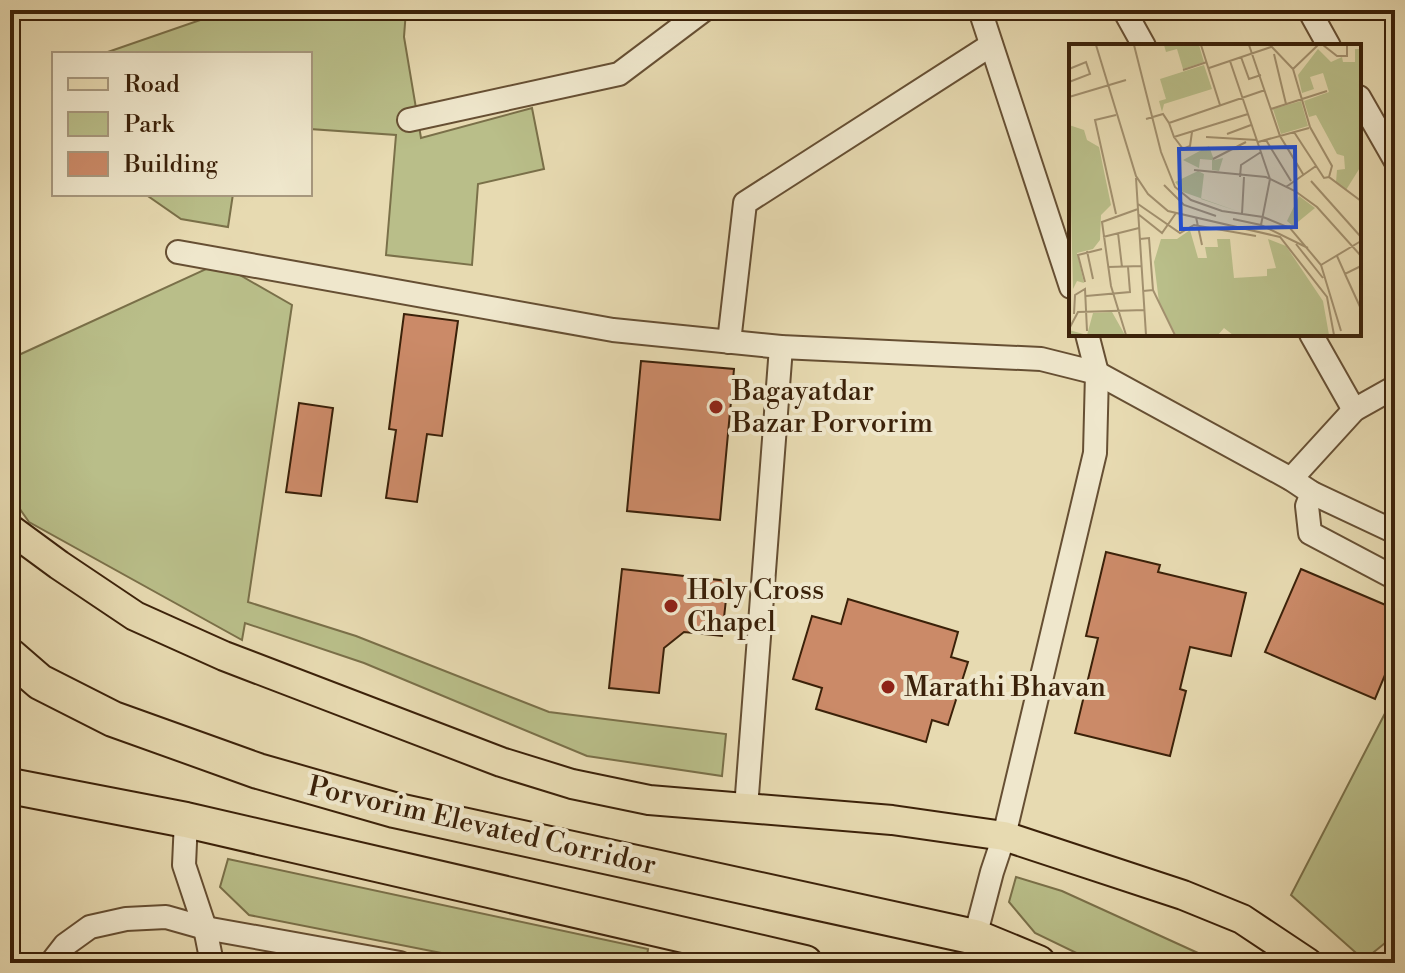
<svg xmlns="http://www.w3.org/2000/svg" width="1405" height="973" font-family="'Libre Bodoni',serif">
	<rect width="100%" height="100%" fill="#e7dab1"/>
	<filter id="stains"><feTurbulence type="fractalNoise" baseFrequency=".0025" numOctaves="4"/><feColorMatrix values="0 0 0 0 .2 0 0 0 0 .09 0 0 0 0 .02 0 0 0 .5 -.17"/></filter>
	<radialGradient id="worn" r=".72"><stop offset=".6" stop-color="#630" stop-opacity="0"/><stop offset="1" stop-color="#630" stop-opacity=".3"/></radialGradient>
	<g fill="#b9be89" stroke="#7a7049" stroke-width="2">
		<polygon points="229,10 406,10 404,37 421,138 532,108 544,169 478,184 472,265 386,255 396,135 310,129 310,54 102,54"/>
		<polygon points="145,194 233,194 228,227 181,219"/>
		<polygon points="219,263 292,305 248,602 356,636 549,712 726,734 722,776 587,756 364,663 245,623 242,640 29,522 10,495 10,359"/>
		<polygon points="1395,694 1395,935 1364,960 1291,895"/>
		<polygon points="228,859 648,949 646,963 492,963 249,915 220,887"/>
		<polygon points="1016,877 1062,891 1220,963 1097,963 1035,933 1009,902"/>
	</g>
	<g fill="#cb8a68" stroke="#3b2109" stroke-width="2">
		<polygon points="404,314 458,321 442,436 427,434 417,502 386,498 396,430 389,429"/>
		<polygon points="641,361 734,369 720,520 627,511"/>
		<polygon points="299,403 333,408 321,496 286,492"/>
		<polygon points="1106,552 1160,565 1158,572 1246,593 1231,656 1190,647 1180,689 1186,691 1170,756 1075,733 1098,638 1086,636"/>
		<polygon points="622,569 728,581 722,636 684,632 664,648 659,693 609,688"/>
		<polygon points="1301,569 1395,609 1395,651 1375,699 1265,652"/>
		<polygon points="848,599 958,632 951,657 968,662 948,725 932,720 926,742 816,709 822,688 793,679 812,616 841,624"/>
	</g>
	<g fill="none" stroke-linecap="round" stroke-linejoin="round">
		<g stroke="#664f33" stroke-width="26">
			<g id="minor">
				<polyline points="980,10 1071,287"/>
				<polyline points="1124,10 1144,46"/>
				<polyline points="1309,10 1329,46"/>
				<polyline points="1359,97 1395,160"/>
				<polyline points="409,120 619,74 704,10"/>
				<polyline points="178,252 613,330 781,347 1041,359 1097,373 1291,479 1312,493 1395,532"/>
				<polyline points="1311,334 1354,410"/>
				<polyline points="729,342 745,203 991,45"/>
				<polyline points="1291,479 1354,410 1395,387"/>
				<polyline points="1312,493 1307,506 1310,533 1395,578"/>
				<polyline points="746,808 781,347"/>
				<polyline points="186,820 184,865 205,928 212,963"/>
				<polyline points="975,937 992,872 1004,836 1095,453 1097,373 1087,334"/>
				<polyline points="51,963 65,945 90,927 126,919 166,917 205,928 400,963"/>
			</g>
		</g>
		<g stroke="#3b2109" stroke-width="32">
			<polyline id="major" points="10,529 59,565 135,616 224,656 501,762 572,784 649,800 892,820 1004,836 1183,895 1242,919 1308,963"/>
		</g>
		<g stroke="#3b2109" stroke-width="38">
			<g id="highway">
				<polyline points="10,656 40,682 113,719 258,771 394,810 975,937 1038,963"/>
				<polyline points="10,786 186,820 805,963"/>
			</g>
		</g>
		<use href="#minor" stroke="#efe7cc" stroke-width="22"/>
		<use href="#major" stroke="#e7dab1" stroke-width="28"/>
		<use href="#highway" stroke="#e7dab1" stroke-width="34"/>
	</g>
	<g fill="#8f2418" stroke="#efe7cc" stroke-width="3">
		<circle cx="716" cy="407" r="8"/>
		<circle cx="671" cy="606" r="8"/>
		<circle cx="888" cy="687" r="8"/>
	</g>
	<g text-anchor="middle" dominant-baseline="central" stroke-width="8" stroke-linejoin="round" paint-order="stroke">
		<g font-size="28" fill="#3b2109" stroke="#efe7cc" text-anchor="start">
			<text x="732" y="391">Bagayatdar<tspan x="732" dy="32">Bazar Porvorim</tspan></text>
			<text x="687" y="590">Holy Cross<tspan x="687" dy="32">Chapel</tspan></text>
			<text x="904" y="687">Marathi Bhavan</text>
		</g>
		<g font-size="28" fill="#3b2109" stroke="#efe7cc">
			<text transform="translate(482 826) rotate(13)">Porvorim Elevated Corridor</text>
		</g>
	</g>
	<g transform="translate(1069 44)">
		<rect width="292" height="292" fill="#e7dab1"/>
		<path d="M95,1h35l5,17 -21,7 -6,-20 -11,3zM249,5l13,13 11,-5 1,5h12v-13h6v117l-15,24 -10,-8 1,-12 8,-1 -1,-13 -7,-2 -21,-39 -7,2 -5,-16 25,-9 -6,-19 -13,4 4,12 -12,4 -4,-18zM135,21l8,24 -48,15 -2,8 -3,-11 7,-2 -6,-20zM232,57l7,25 -27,8 -8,-25zM0,81l15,5 3,10 12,7 12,58 -10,10 -1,25 -7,9 -16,4 7,30 -7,-2 -4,8zM140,102l5,14 9,-2 -4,13 -7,-1v-10l-12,-1 -1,9 -16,-8zM129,127l6,3 -3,25 39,13 -57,-20 -8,-10zM230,152l16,12 -22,18 -6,-5zM121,186l8,28h9l-2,-11h13l-1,-8h13l4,39 33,-2v-7l9,-1 -8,-29 18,7 37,55 6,34h-96l-9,-7 -6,7h-42l-17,-33 -5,-40 7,-23h16zM43,268l13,23h-56v-5l18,5 6,-22z" fill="#b9be89"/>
		<path fill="none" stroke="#a2906e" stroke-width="2" d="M27,1l40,131 12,18 20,17 112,26 47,60 7,38M65,1l27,107 14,35 16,13 31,11 41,6 27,11 31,37 20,66M132,1l19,60M180,1l31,91 23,38M201,1l23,24 17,58 22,39 -3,11 32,24M254,1l14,11h10v-11M205,10l12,50M172,13l8,22 12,-4M161,17l40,118 -9,46M140,24l62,-21M0,25l17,-7 4,12 -21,8M224,25l25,-24M114,26l24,-8M0,53l57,-17M202,65l56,-18M77,75l17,-5 6,9 96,-33M100,79l5,14 74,-23M225,88l30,46 5,-1M158,90l24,-9M105,93l9,12 7,-3 2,-14M137,93l51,3M197,96l25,41M189,98l51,-14M144,115l33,-17M125,126l72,7 29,14 22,16 44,49M171,133l1,-12 20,-13M67,134l10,157M242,137l50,56M95,141l20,20 32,11M217,143l30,-21M69,160l42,29 14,-8 62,11M47,170l-21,-94 21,-5M69,170l24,19 14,-20M173,170l2,-37M127,173l6,28M164,175l28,6 47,23M49,189l4,34M34,193l36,-9M71,195l9,-1 4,52M227,200l27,34M18,207l6,28M268,212l8,18 16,-8M252,221l40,-24M39,223l34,-1M276,230l16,35M16,238l-7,-27 24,-6M74,247l10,-1 22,45M17,252l44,-4 -2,-25M5,270l1,-19 10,-6 2,42M0,285l9,-17 67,-2M57,291l-15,-49 -9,-64 36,-13"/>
		<path fill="#1d4ed8" fill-opacity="0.15" stroke="#1d4ed8" stroke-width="4" d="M226,103l1,80 -115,2 -2,-80z"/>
		<rect width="292" height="292" fill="none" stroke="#3b2109" stroke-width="4"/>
	</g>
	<rect width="1405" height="973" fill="none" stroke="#e7dab1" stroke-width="40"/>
	<rect x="12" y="12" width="1381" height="949" fill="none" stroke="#3b2109" stroke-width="4"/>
	<rect x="20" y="20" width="1365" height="933" fill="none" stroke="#3b2109" stroke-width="2"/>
	<rect x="52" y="52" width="260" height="144" fill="#efe7cc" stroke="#a7987e" stroke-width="2"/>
	<rect x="68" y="78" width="40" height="12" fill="#e7dab1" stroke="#a7987e" stroke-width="2"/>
	<text x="124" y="92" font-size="24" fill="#3b2109">Road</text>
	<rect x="68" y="112" width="40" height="24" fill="#b9be89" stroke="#a7987e" stroke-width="2"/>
	<text x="124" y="132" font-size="24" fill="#3b2109">Park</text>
	<rect x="68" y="152" width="40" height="24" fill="#cb8a68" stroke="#a7987e" stroke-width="2"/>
	<text x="124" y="172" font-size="24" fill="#3b2109">Building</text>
	<rect width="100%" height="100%" filter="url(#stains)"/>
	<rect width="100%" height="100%" fill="url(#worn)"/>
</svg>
